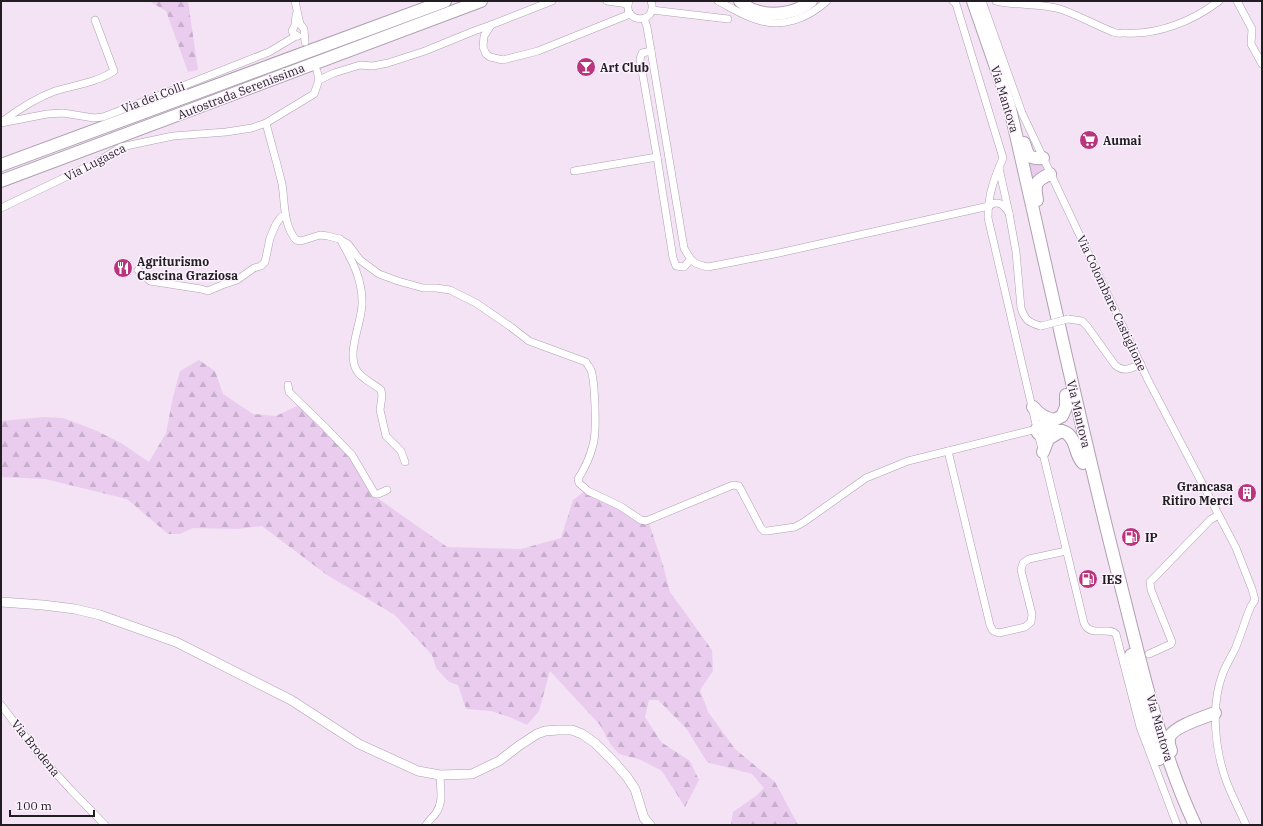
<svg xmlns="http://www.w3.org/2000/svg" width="1263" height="826" font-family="'IBM Plex Serif',serif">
	<defs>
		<pattern id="forest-firs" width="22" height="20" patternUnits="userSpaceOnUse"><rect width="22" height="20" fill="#eaccef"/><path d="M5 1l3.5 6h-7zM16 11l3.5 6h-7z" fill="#c8afcd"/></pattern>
	</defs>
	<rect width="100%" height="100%" fill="#f3e3f5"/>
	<polygon fill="#eaccef" points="1028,163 1033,164 1043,164 1045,169 1032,180"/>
	<g fill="url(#forest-firs)">
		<polygon points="149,1 188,1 198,70 188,72 166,11"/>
		<polygon points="199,360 215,371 223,394 253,414 276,416 297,406 313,417 350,453 376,497 447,547 521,549 561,538 573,500 589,488 648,520 663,565 670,592 712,650 713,671 700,690 708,712 735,749 775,782 798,825 731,825 733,812 756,796 764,788 752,774 707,762 686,728 658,700 649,700 645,717 661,742 690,761 699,780 685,807 662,771 641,760 619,754 611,745 600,725 550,671 539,711 527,725 512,718 491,711 466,709 458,685 449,682 436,668 432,655 395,615 327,575 262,526 237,529 193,528 180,534 168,534 127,499 45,479 1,477 1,421 44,417 63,418 95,430 121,443 149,462 166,433 173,397 180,371"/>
	</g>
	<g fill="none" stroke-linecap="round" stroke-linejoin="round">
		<g stroke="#afa0b1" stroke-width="8">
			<g id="street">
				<polyline points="295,1 300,24 304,29 305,42"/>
				<polyline points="607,1 628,4"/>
				<path d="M629,1c-8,23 30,24 22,0"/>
				<path d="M718,1c12,6 24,14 37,18 26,10 52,0 72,-18"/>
				<path d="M953,1l3,3 47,154c-9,21 -15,36 -15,60l50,215 46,190c6,15 25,3 32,11l24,93 37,98"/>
				<path d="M982,1l40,112 126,267 88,168 16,41 3,11 -4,6c-6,14 -10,29 -16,43 -4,8 -9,16 -12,24 -13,33 -8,78 4,110 6,15 13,28 19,42"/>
				<path d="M996,1c20,5 43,2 64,8 18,6 35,16 53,23 4,2 8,1 12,1 33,2 68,-12 94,-32"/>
				<polyline points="1237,1 1252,29 1251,44 1262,64"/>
				<polyline points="652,10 728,19"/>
				<polyline points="296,15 295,25 292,31 294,34 298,36"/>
				<path d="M644,18l3,9 37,221c7,13 9,16 24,19l71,-14 210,-47c9,-7 15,-1 20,7"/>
				<polyline points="491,25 484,36 483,47 486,54 490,57 503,60 538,51 630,14"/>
				<polyline points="651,51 642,53 640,59 657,157 673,258 676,266 684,267 690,260"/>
				<path d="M317,71l2,9 -5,14 -48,29c5,20 11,40 16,61 3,18 1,41 14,56l5,1 19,-6 8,1 11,3 9,5 12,16 19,14 19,7 25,7h13l14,2 26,13 35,24 18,14 57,21c1,3 4,5 5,8 4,12 6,62 2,75 -3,12 -8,23 -15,34l1,4 9,8 32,15 21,14 5,1 87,-36 6,1 22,42 3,3h3l28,-4 9,-5 62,-44 42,-17 129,-32"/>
				<polyline points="319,80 334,73 360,65 373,66 388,63 425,51 474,31 491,25 552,1"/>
				<path d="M3,121c16,-12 33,-23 52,-30 19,-6 41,-8 59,-20l-19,-51"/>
				<polyline points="1,123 47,114 63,113 94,118 103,117 150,99 269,52 296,36"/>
				<path d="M999,168l10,45 7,39 5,56c4,12 8,15 20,18"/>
				<polyline points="574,171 657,157"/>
				<polyline points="1,208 97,162 121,147 173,136 226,132 252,128 266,123"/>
				<path d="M340,239c12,21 23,41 22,66 -1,20 -16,49 -5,66 5,8 17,13 24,19l1,6 -2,14 6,26 15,15 4,11"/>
				<polyline points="138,270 150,281 201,289 208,291 222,285 237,280 254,268 261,266 265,262 270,238 276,224 281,217 285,215"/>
				<path d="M1068,319l14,2 5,5 28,39c9,8 16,3 26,-1"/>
				<polyline points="288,385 289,392 325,427 352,455 375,494 378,494 387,490"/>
				<polyline points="948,451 990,625 993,631 999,633 1025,627 1031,622 1032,614 1021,570 1023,563 1029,559 1066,551"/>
				<polyline points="1149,654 1171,644 1172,642 1151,590 1150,582 1210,520 1218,515"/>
				<polyline points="1,705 41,757 71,790 105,825"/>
				<path d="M426,825c3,-5 7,-8 10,-12 8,-12 4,-24 4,-38"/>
			</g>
		</g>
		<g stroke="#afa0b1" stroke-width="10">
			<polyline id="secondary" points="1,602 43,605 75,609 100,615 176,642 291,700 359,744 418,771 440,775 472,774 499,761 520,745 537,734 545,731 558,730 572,730 582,734 595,743 615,763 627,777 635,789 644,818 650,825"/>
		</g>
		<g stroke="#afa0b1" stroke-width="14">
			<g id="highway">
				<path d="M740,1c4,3 9,8 13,9 19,7 43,4 58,-9"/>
				<path d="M973,1l36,104 5,21c35,152 67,305 106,456 21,82 39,166 75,243"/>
				<path d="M1024,143c4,13 4,16 19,15"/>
				<polyline points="1,165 445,1"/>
				<polyline points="1,181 481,1"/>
				<path d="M1037,200c-3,-16 -2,-19 13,-26"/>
				<path d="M1033,407c6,7 11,11 21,13"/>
				<polyline points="1037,429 1062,416 1066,407 1066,395"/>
				<path d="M1038,433c17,-3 31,-7 37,13 2,6 3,12 8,17"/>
				<polyline points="1043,452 1048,439 1061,431"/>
				<polyline points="1131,655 1150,732 1159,759"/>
				<path d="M1171,751c-1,-3 -3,-8 -2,-12 1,-11 35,-22 46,-26"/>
			</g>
		</g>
		<use href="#street" stroke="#fff" stroke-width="7"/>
		<use href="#secondary" stroke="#fff" stroke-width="9"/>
		<use href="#highway" stroke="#fff" stroke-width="12"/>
		<g stroke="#afa0b1" stroke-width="8" stroke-linecap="butt">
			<polyline id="street-bridge" points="1041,326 1068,319"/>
		</g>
		<use href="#street-bridge" stroke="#fff" stroke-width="7"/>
	</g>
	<defs>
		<g id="bar-disc" transform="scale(1)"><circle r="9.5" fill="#b9367e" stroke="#fcf2fe"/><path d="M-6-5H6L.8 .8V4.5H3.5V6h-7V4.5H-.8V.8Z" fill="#fff"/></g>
		<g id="supermarket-disc" transform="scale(1)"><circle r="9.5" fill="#b9367e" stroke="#fcf2fe"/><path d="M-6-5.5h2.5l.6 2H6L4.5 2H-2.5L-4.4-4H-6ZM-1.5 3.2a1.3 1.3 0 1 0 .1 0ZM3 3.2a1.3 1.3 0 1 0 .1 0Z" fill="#fff"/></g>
		<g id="restaurant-disc" transform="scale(1)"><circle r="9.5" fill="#b9367e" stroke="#fcf2fe"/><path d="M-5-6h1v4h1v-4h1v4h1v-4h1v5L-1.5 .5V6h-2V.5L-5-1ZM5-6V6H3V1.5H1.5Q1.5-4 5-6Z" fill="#fff"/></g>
		<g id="building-disc" transform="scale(1)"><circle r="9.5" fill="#b9367e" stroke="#fcf2fe"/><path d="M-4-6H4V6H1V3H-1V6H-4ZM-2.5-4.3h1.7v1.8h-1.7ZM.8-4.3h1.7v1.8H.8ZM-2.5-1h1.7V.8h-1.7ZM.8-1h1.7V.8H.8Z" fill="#fff"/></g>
		<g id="fuel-disc" transform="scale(1)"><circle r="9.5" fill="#b9367e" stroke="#fcf2fe"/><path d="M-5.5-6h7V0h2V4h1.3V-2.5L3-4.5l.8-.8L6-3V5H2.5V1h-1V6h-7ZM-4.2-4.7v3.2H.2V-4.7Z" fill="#fff"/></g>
	</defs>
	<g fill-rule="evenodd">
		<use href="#bar-disc" x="586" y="67"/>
		<use href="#supermarket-disc" x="1089" y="140"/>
		<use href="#restaurant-disc" x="123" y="268"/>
		<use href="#building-disc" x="1247" y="493"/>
		<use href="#fuel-disc" x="1131" y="537"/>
		<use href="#fuel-disc" x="1088" y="579"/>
	</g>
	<g text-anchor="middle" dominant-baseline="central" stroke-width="3" stroke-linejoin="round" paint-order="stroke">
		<g font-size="12" font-weight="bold" fill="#221d23" stroke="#fcf2fe" text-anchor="start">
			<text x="600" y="67">Art Club</text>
			<text x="1103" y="140">Aumai</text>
			<text x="137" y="261">Agriturismo<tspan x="137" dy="14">Cascina Graziosa</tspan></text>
			<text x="1233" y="486" text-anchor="end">Grancasa<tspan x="1233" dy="14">Ritiro Merci</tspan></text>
			<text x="1145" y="537">IP</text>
			<text x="1102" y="579">IES</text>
		</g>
		<g font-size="12" fill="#221d23" stroke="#fcf2fe">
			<text transform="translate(241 91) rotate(-21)">Autostrada Serenissima</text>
			<text transform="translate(153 97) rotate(-21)">Via dei Colli</text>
			<text transform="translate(1005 99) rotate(73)">Via Mantova</text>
			<text transform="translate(95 162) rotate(-27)">Via Lugasca</text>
			<text transform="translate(1112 303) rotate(65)">Via Colombare Castiglione</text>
			<text transform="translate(1079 414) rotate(77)">Via Mantova</text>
			<text transform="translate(1160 728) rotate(74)">Via Mantova</text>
			<text transform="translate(36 748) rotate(51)">Via Brodena</text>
		</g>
	</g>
	<rect width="1263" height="826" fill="none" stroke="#221d23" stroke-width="4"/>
	<path d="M10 810v6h84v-6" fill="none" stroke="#221d23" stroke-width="2"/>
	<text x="16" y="810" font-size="12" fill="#221d23" stroke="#fcf2fe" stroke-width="3" paint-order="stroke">100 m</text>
</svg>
